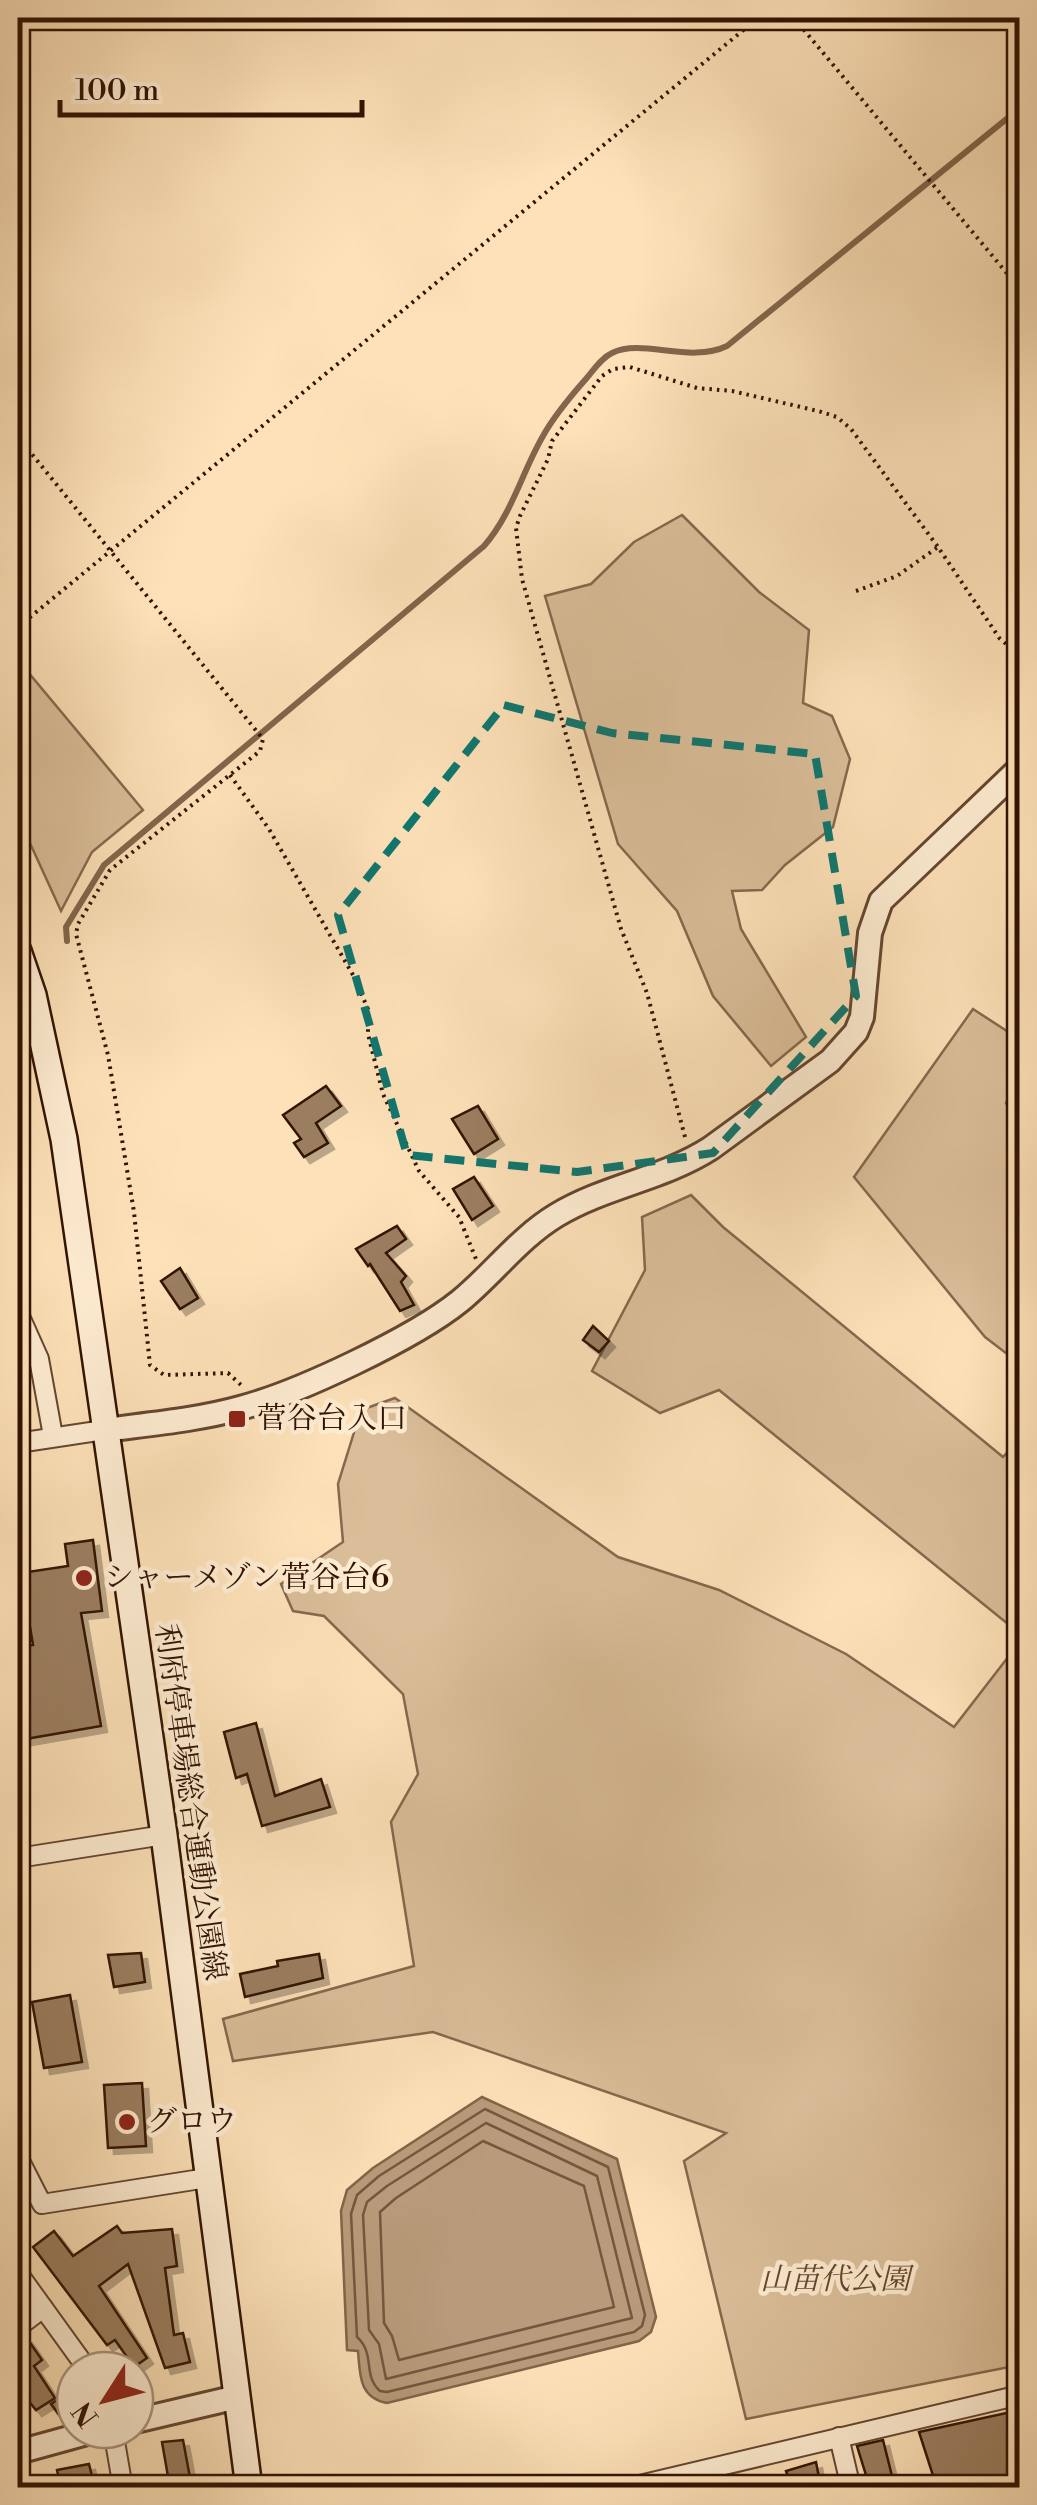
<svg xmlns="http://www.w3.org/2000/svg" width="1037" height="2505" font-family="'Libre Bodoni','Noto Serif JP',serif">
	<defs>
		<filter id="shadow"><feDropShadow dx="6" dy="6" stdDeviation="0" flood-color="#0004"/></filter>
	</defs>
	<rect width="100%" height="100%" fill="#fde1b8"/>
	<filter id="stains"><feTurbulence type="fractalNoise" baseFrequency=".002" numOctaves="4"/><feColorMatrix values="0 0 0 0 .2 0 0 0 0 .09 0 0 0 0 .02 0 0 0 .5 -.17"/></filter>
	<radialGradient id="worn" r=".72"><stop offset=".6" stop-color="#630" stop-opacity="0"/><stop offset="1" stop-color="#630" stop-opacity=".3"/></radialGradient>
	<g fill="#dabe99" stroke="#86684e" stroke-width="2.5">
		<polygon points="682,515 759,592 809,630 803,703 832,716 850,759 833,827 785,865 762,890 732,891 741,929 806,1037 771,1066 713,996 677,911 618,844 545,596 591,584 634,542"/>
		<polygon points="18,660 143,810 92,852 61,911 18,817"/>
		<polygon points="973,1009 1019,1039 1019,1080 1006,1103 1019,1127 1019,1363 985,1337 854,1177"/>
		<polygon points="691,1195 723,1227 1003,1457 1019,1439 1019,1633 719,1390 660,1413 592,1371 645,1270 642,1217"/>
		<polygon points="395,1398 618,1557 719,1590 846,1654 954,1727 1019,1643 1019,2365 746,2419 684,2161 726,2133 433,2032 233,2061 223,2019 414,1966 391,1822 418,1774 403,1694 324,1616 293,1611 281,1584 343,1542 338,1484 361,1410"/>
	</g>
	<path fill="#b89b7a" stroke="#82654a" stroke-width="2.5" d="M482,2097l135,62 39,158 -5,15 -12,9 -252,62c-28,-5 -27,-28 -29,-52l-11,-1 -6,-139 6,-21 26,-22z"/>
	<g fill="none" stroke-linecap="round" stroke-linejoin="round">
		<g stroke="#74573e" stroke-width="2.5">
			<path d="M485,2109l123,58 37,148 -3,11 -8,6 -247,60 -7,-1c-18,-16 -4,-37 -23,-54l-6,-123 6,-19 22,-19z"/>
			<polygon points="486,2123 597,2176 632,2318 386,2379 379,2344 369,2330 363,2215 367,2202 387,2186"/>
			<polygon points="483,2141 584,2186 614,2307 399,2360 392,2336 384,2323 380,2212 396,2198"/>
		</g>
		<path stroke="#82654a" stroke-width="6" d="M67,941l-1,-14 38,-62 380,-319c28,-32 38,-74 59,-110 11,-20 27,-39 42,-56 8,-9 16,-22 27,-27 31,-15 77,11 115,-7l293,-238"/>
	</g>
	<g fill="#9b7e61" stroke="#311302" stroke-width="2.5" filter="url(#shadow)">
		<polygon points="326,1086 341,1106 316,1123 328,1143 304,1157 294,1143 301,1139 283,1115"/>
		<polygon points="478,1106 498,1139 474,1154 452,1119"/>
		<polygon points="474,1177 493,1206 472,1220 453,1189"/>
		<polygon points="397,1226 406,1239 386,1253 406,1276 401,1282 414,1305 400,1311 370,1264 368,1266 356,1249"/>
		<polygon points="180,1268 198,1298 180,1309 161,1281"/>
		<polygon points="593,1326 609,1341 599,1352 583,1340"/>
		<polygon points="93,1540 102,1611 81,1613 101,1726 20,1740 18,1647 33,1645 21,1573 68,1566 65,1544"/>
		<polygon points="256,1723 275,1796 321,1779 330,1807 262,1826 247,1774 236,1778 224,1732"/>
		<polygon points="141,1953 145,1982 114,1987 108,1955"/>
		<polygon points="319,1954 323,1978 245,1997 240,1974 278,1966 277,1961"/>
		<polygon points="70,1995 82,2062 44,2068 32,2002"/>
		<polygon points="142,2083 146,2146 108,2148 104,2085"/>
		<polygon points="117,2226 122,2233 172,2229 177,2266 165,2268 174,2335 183,2333 190,2362 165,2368 128,2264 99,2286 147,2358 134,2367 115,2340 107,2345 33,2247 54,2231 73,2256"/>
		<polygon points="26,2337 42,2360 34,2366 55,2398 36,2410 18,2388 24,2382 18,2378 18,2339"/>
		<polygon points="75,2388 75,2410 62,2419 51,2404"/>
		<polygon points="1020,2410 1020,2480 986,2488 937,2488 919,2432"/>
		<polygon points="183,2440 191,2483 170,2488 162,2442"/>
		<polygon points="883,2440 895,2488 870,2488 857,2446"/>
		<polygon points="816,2462 821,2488 792,2488 786,2471"/>
		<polygon points="89,2464 95,2488 61,2488 57,2470"/>
	</g>
	<g fill="none" stroke-linecap="round" stroke-linejoin="round">
		<g stroke="#644630" stroke-width="22">
			<g id="minor">
				<polyline points="18,1312 39,1359 53,1436"/>
				<polyline points="18,1443 104,1430"/>
				<polyline points="18,1858 164,1835"/>
				<polyline points="18,2157 42,2204 207,2178"/>
				<polyline points="18,2273 88,2370"/>
				<polyline points="18,2327 43,2308"/>
				<polyline points="113,2430 123,2488"/>
				<polyline points="839,2437 851,2488"/>
				<polyline points="627,2488 1020,2395"/>
			</g>
		</g>
		<g stroke="#644630" stroke-width="28">
			<g id="tertiary">
				<path d="M104,1430c45,-6 93,-10 136,-22 58,-15 174,-70 220,-107 33,-27 60,-64 97,-86 48,-29 106,-36 154,-67l119,-87 26,-29 6,-15 8,-84 11,-32 139,-133"/>
				<polyline points="135,2421 237,2397"/>
				<polyline points="18,2452 98,2430"/>
			</g>
		</g>
		<g stroke="#311302" stroke-width="30">
			<polyline id="secondary" points="18,951 33,995 64,1139 164,1835 249,2488"/>
		</g>
		<g stroke="#311302" stroke-width="4" stroke-dasharray="2.5 5" stroke-linecap="butt">
			<polyline points="794,18 1020,289"/>
			<polyline points="18,437 263,739 260,751 110,870 78,924 76,934 108,1055 134,1212 150,1365 164,1375 228,1373 241,1385"/>
			<polyline points="856,591 897,576 938,547 1000,639 1020,655"/>
			<polyline points="18,627 758,18"/>
			<polyline points="230,775 269,829 353,975 368,1009 368,1034 383,1094 419,1171 459,1217 476,1259"/>
			<polyline points="685,1137 647,993 621,929 522,579 516,528 520,516 548,459 552,441 602,376 613,369 630,367 697,388 732,391 818,411 837,417 851,429 938,547"/>
		</g>
		<use href="#minor" stroke="#feecd1" stroke-width="18"/>
		<use href="#tertiary" stroke="#feecd1" stroke-width="22"/>
		<use href="#secondary" stroke="#feecd1" stroke-width="25"/>
	</g>
	<path fill="none" stroke="#0f766e" stroke-width="8" stroke-dasharray="20 12" stroke-linejoin="round" d="M504,705l108,28 203,21 41,242 -143,157 -136,19 -170,-17 -69,-240z"/>
	<g fill="#8f2418" stroke="#feecd1" stroke-width="4">
		<rect x="227" y="1409" width="20" height="20" rx="5"/>
		<circle cx="84" cy="1578" r="10"/>
		<circle cx="127" cy="2122" r="10"/>
	</g>
	<g text-anchor="middle" dominant-baseline="central" stroke-width="9" stroke-linejoin="round" paint-order="stroke">
		<g font-size="30" fill="#311302" stroke="#feecd1" text-anchor="start">
			<text x="257" y="1419">菅谷台入口</text>
			<text x="104" y="1578">シャーメゾン菅谷台6</text>
			<text x="147" y="2122">グロウ</text>
		</g>
		<g font-size="30" fill="#311302" stroke="#feecd1">
			<text transform="translate(190 1802) rotate(82)">利府停車場総合運動公園線</text>
		</g>
		<g font-size="30" font-style="italic" fill="#64462f" stroke="#feecd1">
			<text x="835" y="2280">山苗代公園</text>
		</g>
	</g>
	<rect width="1037" height="2505" fill="none" stroke="#fde1b8" stroke-width="60"/>
	<rect x="20" y="20" width="997" height="2465" fill="none" stroke="#311302" stroke-width="5"/>
	<rect x="30" y="30" width="977" height="2445" fill="none" stroke="#311302" stroke-width="2.5"/>
	<g transform="translate(105 2400) rotate(234)"><circle r="48" fill="#feecd1" stroke="#ac957e" stroke-width="2.5"/>
	<path d="M0-8L18 38L0 25L-18 38Z" fill="#8f2418"/>
	<text y="-15" font-size="28" font-weight="bold" text-anchor="middle" fill="#311302">N</text>
	</g>
	<path d="M60 100v15h302v-15" fill="none" stroke="#311302" stroke-width="5"/>
	<text x="75" y="100" font-size="30" fill="#311302" stroke="#feecd1" stroke-width="8" paint-order="stroke">100 m</text>
	<rect width="100%" height="100%" filter="url(#stains)"/>
	<rect width="100%" height="100%" fill="url(#worn)"/>
</svg>
